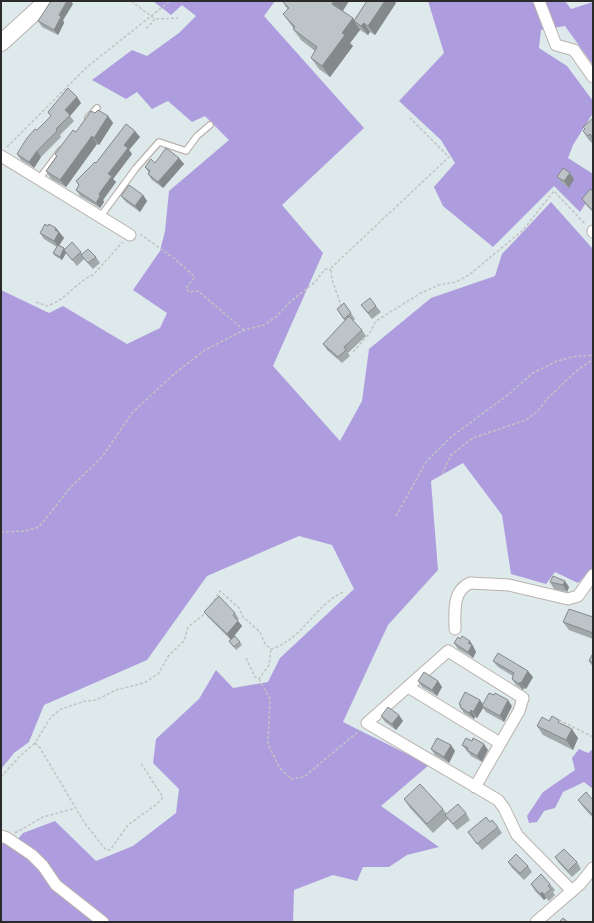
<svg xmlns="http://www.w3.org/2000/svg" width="594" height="923" font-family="'PT Sans',sans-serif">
	<rect width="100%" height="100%" fill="#dde9eb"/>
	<g fill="#ae9dde">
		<polygon points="153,1 275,1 264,16 364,128 282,205 323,253 273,366 340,441 362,401 369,349 431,298 495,276 502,254 551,202 593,249 593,568 578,583 555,572 546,584 511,574 502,515 463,463 431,481 438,570 388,625 343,722 429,765 381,806 439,847 407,855 389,867 363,867 357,881 333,875 294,890 293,922 1,922 1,842 11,847 23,833 55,821 96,861 133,846 176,813 179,789 153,763 156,739 199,699 216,670 233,688 268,682 280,658 354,589 332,545 299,536 207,576 147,660 44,705 29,742 14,753 1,769 1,290 49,313 63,306 127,344 160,328 167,313 133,290 160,251 165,231 169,191 229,140 205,116 192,122 168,101 152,109 137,92 126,99 92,80 132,50 147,56 179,33 196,16 182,5 171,15"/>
		<polygon points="428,1 565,1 571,9 593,2 593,65 565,26 541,30 539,48 567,66 593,101 593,113 573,145 568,158 593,174 593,192 580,212 554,186 493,247 443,206 434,187 455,163 441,140 399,101 444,53"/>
		<polygon points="579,749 588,753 593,749 593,789 584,782 563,792 555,808 544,811 537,822 529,823 527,816 543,792 575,770 572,758"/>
	</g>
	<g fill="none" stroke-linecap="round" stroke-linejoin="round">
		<g stroke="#bab2ad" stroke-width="8">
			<g id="service">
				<polyline points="88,118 97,108"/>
				<polyline points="39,179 61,150"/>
				<polyline points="100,217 136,168 159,142 186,151 197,136 210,125"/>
			</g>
		</g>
		<g stroke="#bab2ad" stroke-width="13">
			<g id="minor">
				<polyline points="539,1 556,45 574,50 593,77"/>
				<polyline points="1,156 130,235"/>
				<polyline points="593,231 593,232"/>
				<path d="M455,629c0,-17 -3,-38 15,-46l39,2 59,14 10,-3 15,-21"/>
				<polyline points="408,687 500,743"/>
				<polyline points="475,787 519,711 523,698 448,651 367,723 498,800 504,808 517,835 572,891"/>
				<polyline points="1,836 7,838 32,855 43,866 56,885 103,922"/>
				<polyline points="536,922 580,884 593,868"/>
			</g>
		</g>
		<g stroke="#bab2ad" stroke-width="18">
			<polyline id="secondary" points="1,43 47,1"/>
		</g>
		<g stroke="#c3c3c3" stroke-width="1.5" stroke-dasharray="3 2" stroke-linecap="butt">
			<polyline points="131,1 155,19 145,30"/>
			<polyline points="156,19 178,18"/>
			<polyline points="7,147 87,67 170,1"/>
			<polyline points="140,234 175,259 194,276 194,278 186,288 189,292 198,291 244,330"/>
			<path d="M36,302l11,4c18,-5 29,-24 46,-31l30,-33"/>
			<path d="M341,307c-2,-12 -13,-30 -9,-40l117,-110 -39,-39"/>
			<polyline points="353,352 369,334 376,321 421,293 439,285 456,282 469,275 523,230 554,191 585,224"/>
			<polyline points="442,474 451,455 473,438 526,420 537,412 547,399 574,373 593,359"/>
			<polyline points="396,516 426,462 451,437 509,394 533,373 557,361 572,357 593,355"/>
			<polyline points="1,532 25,531 39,527 70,488 102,457 132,413 174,374 205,350 244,330 264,325 277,316 290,302 315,282 325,269 331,270"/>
			<path d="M211,605l9,-14 19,17 4,9 17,15 5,12 6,5c31,-9 44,-44 72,-57"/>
			<polyline points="246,658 255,677 259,679 269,665 271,649"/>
			<polyline points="259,679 270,699 268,744 279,767 291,779 304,777 360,730"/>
			<polyline points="559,720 593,737"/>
			<polyline points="35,743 40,748 84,822 105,849 110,850 128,825 157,804 163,797 140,762"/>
			<polyline points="1,777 19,757 35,743 51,717 61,709 85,701 96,700 116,690 144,683 158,674 169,655 184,641 188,627 207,612"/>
			<polyline points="15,833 43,817 76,808"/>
		</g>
		<use href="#service" stroke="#fff" stroke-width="5.5"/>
		<use href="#minor" stroke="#fff" stroke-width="11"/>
		<use href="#secondary" stroke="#fff" stroke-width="16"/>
	</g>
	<g fill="#a2a9ab">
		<polygon points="282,1 349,1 343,11 354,20 367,1 394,1 396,3 375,35 370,32 368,35 360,30 350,43 353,46 330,77 319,69 311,58 315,51 301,40 293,29 294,29 283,14 288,10"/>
		<polygon points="73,4 63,20 64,23 58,35 42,27 38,21"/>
		<polygon points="77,97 81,103 70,116 74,121 60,135 61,137 41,157 34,168 21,160 17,154 51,116 48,112"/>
		<polygon points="95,113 108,116 113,123 99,145 97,144 66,187 51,179 46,171 56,156 55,154"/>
		<polygon points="593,118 593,144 588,139 583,131"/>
		<polygon points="140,137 129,150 132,154 113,179 116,182 103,200 104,202 100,208 80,196 76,190 96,163"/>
		<polygon points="179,158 184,164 163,188 152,180 148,174 149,173 145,167 155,163"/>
		<polygon points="570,173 574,179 569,188 562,183 557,177"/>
		<polygon points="593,192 593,212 586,205 582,199"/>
		<polygon points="143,195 147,201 140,212 126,202 121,196"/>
		<polygon points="48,226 56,228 64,238 59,245 65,249 81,252 82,254 96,257 100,263 93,269 84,259 77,266 66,253 62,260 55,256 53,253 57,247 44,239 40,233"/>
		<polygon points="344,303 355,319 353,321 362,330 366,336 348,353 350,356 342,363 327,350 323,344 345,321 337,309"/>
		<polygon points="361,305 376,306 381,312 372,319"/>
		<polygon points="553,576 569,587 567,592 554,589 550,582"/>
		<polygon points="204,612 235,613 239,619 237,620 242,626 231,640 208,617"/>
		<polygon points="593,617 593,639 569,630 563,622"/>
		<polygon points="460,639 470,641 474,647 474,648 476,652 473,658 458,649 454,643"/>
		<polygon points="229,641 240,642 242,645 236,650"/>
		<polygon points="593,653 593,667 589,661"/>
		<polygon points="493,661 533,677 526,689 524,688 523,690 516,685 512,679 513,676 498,667"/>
		<polygon points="418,681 438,681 442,687 437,696 422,687"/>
		<polygon points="480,700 483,704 512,706 504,722 486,712 483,708 477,718 475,717 474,719 464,713 460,707 460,706 459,704"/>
		<polygon points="381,716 403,721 396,730 385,722"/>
		<polygon points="549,721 562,724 578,738 573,750 543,735 537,726"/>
		<polygon points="472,741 488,750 482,762 471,756 462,745"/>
		<polygon points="431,749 455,751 449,763 435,755"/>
		<polygon points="593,798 593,818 584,808 578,800"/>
		<polygon points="404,799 443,809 446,813 466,813 470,820 457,830 448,819 433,833 410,808"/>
		<polygon points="490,822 498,827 502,833 482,850 468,832"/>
		<polygon points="555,857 577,862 581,869 572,877 559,863"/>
		<polygon points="508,862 528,866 532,872 524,880 512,868"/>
		<polygon points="531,884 550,884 555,890 553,892 555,895 549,901 546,898 544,900 535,891"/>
	</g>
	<g fill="#84898b">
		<polygon points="67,1 71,1 73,4 63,20 64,23 58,35 54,30 59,15"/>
		<polygon points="334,1 349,1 340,15 332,4"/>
		<polygon points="385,1 394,1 396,3 375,35 368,26"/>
		<polygon points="353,18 356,23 354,21 360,30 350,43 353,46 330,77 322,66 342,33"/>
		<polygon points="364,23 370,32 368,35 361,26"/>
		<polygon points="77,97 81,103 70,116 65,110"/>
		<polygon points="108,116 113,123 99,145 94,138"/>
		<polygon points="135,131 140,137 129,150 132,154 113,179 116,182 103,200 104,202 100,208 96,203 99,194 108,174 124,145"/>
		<polygon points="92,136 97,144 66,187 60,180"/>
		<polygon points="37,151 41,157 34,168 29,162"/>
		<polygon points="179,158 184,164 163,188 158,182"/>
		<polygon points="570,173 574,179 569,188 564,181"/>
		<polygon points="143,195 147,201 140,212 135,206"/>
		<polygon points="56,228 64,238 58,247 54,241 55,230"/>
		<polygon points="64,248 67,251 64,250 66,253 62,260 60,257"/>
		<polygon points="565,581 569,587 567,592 563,585"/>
		<polygon points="238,621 242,626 231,640 227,634"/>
		<polygon points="470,641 476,652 473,658 468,652 468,643"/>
		<polygon points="528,671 533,677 526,689 521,683"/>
		<polygon points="438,681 442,687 437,696 432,690"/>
		<polygon points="520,682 524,688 523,690 519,684"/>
		<polygon points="480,700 484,706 482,706 483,708 477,718 473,712"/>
		<polygon points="508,700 512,706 504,722 500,716"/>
		<polygon points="471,710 475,717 474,719 469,713"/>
		<polygon points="399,715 403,721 396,730 392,724"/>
		<polygon points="572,729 578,738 573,750 566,740"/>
		<polygon points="484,744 488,750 482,762 477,756"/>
		<polygon points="451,745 455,751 449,763 444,757"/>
		<polygon points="542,892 546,898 544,900 540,894"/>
	</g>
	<g fill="#bcc4c7" stroke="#84898b">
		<polygon points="51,1 67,1 59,15 61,17 54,30 38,21"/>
		<polygon points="282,1 334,1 332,4 353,18 342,33 345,35 322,66 311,58 317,47 293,29 295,27 283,14 289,8"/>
		<polygon points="367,1 385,1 368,26 364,23 361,26 354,21"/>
		<polygon points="68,88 77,97 65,110 70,115 56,129 57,131 37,151 29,162 17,154 27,138 35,129 37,130 51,116 48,112"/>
		<polygon points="98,110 108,116 94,138 92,136 60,180 46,171 57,156 55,154 73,130 76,132 91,111 95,113"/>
		<polygon points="593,118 593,138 590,134 588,136 583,131 585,129 583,127"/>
		<polygon points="126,124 135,131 124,145 128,148 108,174 112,176 99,194 100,196 96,203 76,190 79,185 76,181 95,162 96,163"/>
		<polygon points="166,148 179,158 158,182 148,174 150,171 145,167 151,159 155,163"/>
		<polygon points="563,168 570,173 564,181 557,177"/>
		<polygon points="129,185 143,195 135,206 121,196"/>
		<polygon points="590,189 593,192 593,209 592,210 582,199"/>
		<polygon points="45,224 48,226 49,224 56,228 55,230 59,232 54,241 40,233"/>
		<polygon points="72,242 81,252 72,260 64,250"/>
		<polygon points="58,245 64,248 60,257 53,253"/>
		<polygon points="88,249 96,257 88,263 81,255"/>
		<polygon points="370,298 376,306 368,313 361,305"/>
		<polygon points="344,303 351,313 344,319 337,309"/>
		<polygon points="349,316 362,330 344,347 346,350 338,357 323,344"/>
		<polygon points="553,576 565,581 563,585 550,582"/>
		<polygon points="219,596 235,613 233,615 238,621 227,634 204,612"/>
		<polygon points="569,609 593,617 593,633 563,622"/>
		<polygon points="235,636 240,642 234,647 229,641"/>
		<polygon points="462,636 470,641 468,643 472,645 468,652 454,643 458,637 460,639"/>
		<polygon points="498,653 528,671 521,683 520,682 519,684 512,679 514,673 493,661"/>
		<polygon points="593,653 593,663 589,661"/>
		<polygon points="424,672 438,681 432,690 418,681"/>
		<polygon points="465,692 480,700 473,712 471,710 469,713 460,707 461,705 459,704"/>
		<polygon points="489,693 494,695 495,693 508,700 500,716 482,706"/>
		<polygon points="388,707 399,715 392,724 381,716"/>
		<polygon points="552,716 559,720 558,722 572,729 566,740 537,726 542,717 549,721"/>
		<polygon points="437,738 451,745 444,757 431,749"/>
		<polygon points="466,738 472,741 473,738 484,744 477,756 467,750 468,748 462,745"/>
		<polygon points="420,784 443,809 427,824 404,799"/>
		<polygon points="586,792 592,799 593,798 593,815 578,800"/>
		<polygon points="458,804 466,813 453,824 445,815"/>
		<polygon points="486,817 490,822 492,820 498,827 477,844 468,832"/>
		<polygon points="564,849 577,862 568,871 555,857"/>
		<polygon points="516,854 528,866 520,873 508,862"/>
		<polygon points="541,874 550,884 548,886 551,889 544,895 542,892 540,894 531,884"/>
		<polygon points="563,918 568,922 559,922"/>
	</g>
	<rect width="594" height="923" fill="none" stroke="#2a2a2a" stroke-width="4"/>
</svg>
